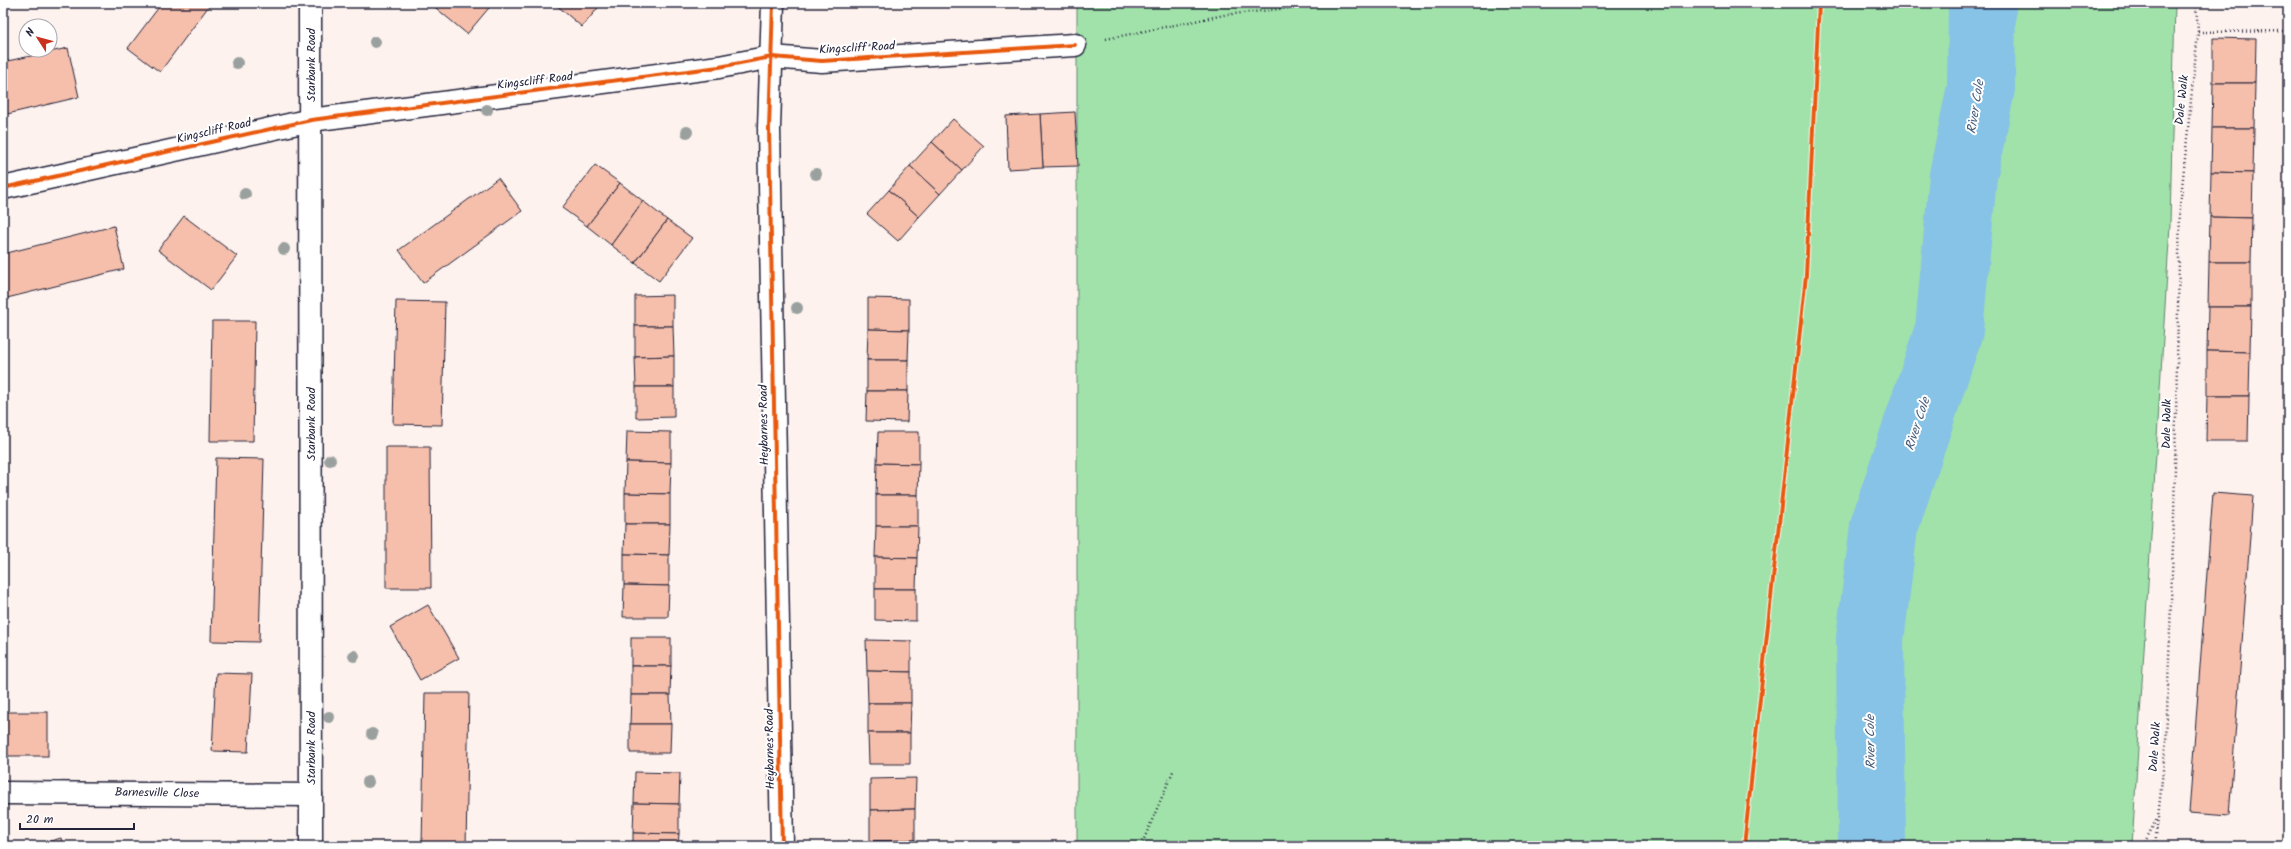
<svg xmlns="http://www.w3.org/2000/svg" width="2291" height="849" font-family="Kalam,sans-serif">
	<rect width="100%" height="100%" fill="#fdf2ee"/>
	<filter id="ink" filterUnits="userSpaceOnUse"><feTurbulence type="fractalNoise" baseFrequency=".025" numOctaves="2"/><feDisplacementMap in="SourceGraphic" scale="8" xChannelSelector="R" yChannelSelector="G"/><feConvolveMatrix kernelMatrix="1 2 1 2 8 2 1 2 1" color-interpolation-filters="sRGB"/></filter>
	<g filter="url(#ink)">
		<polygon fill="#a1e2aa" stroke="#628272" points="1077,3 2175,3 2170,225 2132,846 1077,846"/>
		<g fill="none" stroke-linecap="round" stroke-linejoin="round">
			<polyline stroke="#87c2e7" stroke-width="68" points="1872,846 1870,639 1884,527 1949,330 1963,176 1981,88 1982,3"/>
		</g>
		<g fill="#f6bfab" stroke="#22223b">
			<polygon points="162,3 211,3 160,72 128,48"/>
			<polygon points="430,3 493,3 467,34"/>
			<polygon points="554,3 602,3 582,27"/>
			<polygon points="2213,38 2256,39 2255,83 2213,83"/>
			<polygon points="68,48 79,97 3,115 3,62"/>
			<polygon points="2213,83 2255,83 2254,128 2212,128"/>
			<polygon points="1075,112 1078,166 1043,167 1040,114"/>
			<polygon points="1040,114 1043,167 1008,169 1006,116"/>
			<polygon points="953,119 984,146 962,170 932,142"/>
			<polygon points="2212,128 2254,128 2253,173 2211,172"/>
			<polygon points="932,142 962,170 940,194 910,166"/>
			<polygon points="595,165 620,183 587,226 562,208"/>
			<polygon points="910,166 940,194 919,217 889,190"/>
			<polygon points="2211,172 2253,173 2252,218 2210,217"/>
			<polygon points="498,178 522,211 423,283 399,250"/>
			<polygon points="620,183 643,201 611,245 587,226"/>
			<polygon points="889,190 919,217 898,241 867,214"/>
			<polygon points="643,201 667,220 635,263 611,245"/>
			<polygon points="184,216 237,256 211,290 158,250"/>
			<polygon points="2210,217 2252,218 2251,262 2209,262"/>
			<polygon points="667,220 692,238 659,281 635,263"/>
			<polygon points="114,226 124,269 3,299 3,254"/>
			<polygon points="2209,262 2251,262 2251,307 2208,307"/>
			<polygon points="673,295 673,326 635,326 635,296"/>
			<polygon points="868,298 909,299 909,330 868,329"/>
			<polygon points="396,301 445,302 442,425 393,424"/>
			<polygon points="2208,307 2251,307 2250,352 2207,351"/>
			<polygon points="212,321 255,321 253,441 210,441"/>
			<polygon points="635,326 673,326 674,356 635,357"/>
			<polygon points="868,329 909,330 908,360 867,360"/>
			<polygon points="2207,351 2250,352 2249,396 2207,396"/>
			<polygon points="674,356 674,387 636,387 635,357"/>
			<rect x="867" y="360" width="41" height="31"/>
			<polygon points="636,387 674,387 674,417 636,418"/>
			<polygon points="867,391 908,391 907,422 866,421"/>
			<polygon points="2207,396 2249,396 2248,441 2206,441"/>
			<polygon points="627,431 671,432 671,463 626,462"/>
			<polygon points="878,432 919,432 919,464 877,463"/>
			<polygon points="386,447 430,447 431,588 386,588"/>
			<polygon points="216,458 264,459 259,642 211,641"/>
			<polygon points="626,462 671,463 670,494 625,493"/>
			<polygon points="877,463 919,464 918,495 876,495"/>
			<polygon points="625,493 670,494 670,524 625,524"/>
			<polygon points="2213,493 2253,496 2229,816 2189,813"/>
			<rect x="876" y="495" width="42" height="31"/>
			<polygon points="625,524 670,524 669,555 624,554"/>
			<polygon points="876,526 918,526 917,558 875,557"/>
			<polygon points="624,554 669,555 669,586 624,585"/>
			<polygon points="875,557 917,558 916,589 875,589"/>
			<polygon points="624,585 669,586 668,617 623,617"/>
			<polygon points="875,589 916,589 916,621 875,620"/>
			<polygon points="428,605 459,658 420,680 390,627"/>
			<rect x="631" y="638" width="40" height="28"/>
			<polygon points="866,640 911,641 911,672 867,671"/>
			<polygon points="631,666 671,666 670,695 631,695"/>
			<polygon points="867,671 911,672 911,703 868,703"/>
			<polygon points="216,673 252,674 248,752 212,751"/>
			<polygon points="425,693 469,693 466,846 422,846"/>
			<polygon points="631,695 670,695 671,724 630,724"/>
			<polygon points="868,703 911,703 910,733 868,733"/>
			<rect x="3" y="712" width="45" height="44"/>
			<polygon points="630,724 671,724 670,753 630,753"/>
			<polygon points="868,733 910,733 910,764 869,764"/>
			<polygon points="635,772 680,773 679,804 634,803"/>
			<polygon points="916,778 915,809 870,810 870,779"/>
			<polygon points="634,803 679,804 679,834 633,833"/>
			<polygon points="915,809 915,840 870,841 870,810"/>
			<polygon points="633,833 679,834 678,846 633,846"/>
			<polygon points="61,838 63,846 34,846"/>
			<polygon points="915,840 915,846 870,846 870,841"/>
		</g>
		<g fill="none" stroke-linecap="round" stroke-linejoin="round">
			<g stroke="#22223b" stroke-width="25">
				<g id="minor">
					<polyline points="310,3 311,846"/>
					<polyline points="3,188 311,120 719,67 772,57 822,61 1075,45"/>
					<polyline points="3,793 311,795"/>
				</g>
			</g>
			<g stroke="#22223b" stroke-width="25">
				<polyline id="tertiary" points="773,3 769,128 782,846"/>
			</g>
			<g stroke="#22223b" stroke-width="2.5" stroke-dasharray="1 3" stroke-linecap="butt">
				<polyline points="2198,32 2288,31"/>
				<polyline points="1106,39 1224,15 1336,3"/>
				<polyline points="1141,846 1174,769"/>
				<polyline points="2143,846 2157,818"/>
				<polyline points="2155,846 2166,742 2174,517 2180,207 2198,32 2196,3"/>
			</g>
			<use href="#minor" stroke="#fff" stroke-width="22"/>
			<use href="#tertiary" stroke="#fff" stroke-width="22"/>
			<g stroke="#fff" stroke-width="6">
				<g id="cycleway">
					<polyline points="773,3 769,128 782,846"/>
					<polyline points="3,188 311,120 719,67 772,57 822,61 1075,45"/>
					<polyline points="1744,846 1806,275 1819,3"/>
				</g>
			</g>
			<use href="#cycleway" stroke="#e8590c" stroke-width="4"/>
		</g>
		<g fill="#99a09e">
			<circle cx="375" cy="42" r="6"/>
			<circle cx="237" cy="63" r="6"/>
			<circle cx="487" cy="110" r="6"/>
			<circle cx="687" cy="132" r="6"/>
			<circle cx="816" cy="174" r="6"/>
			<circle cx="245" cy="194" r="6"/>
			<circle cx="284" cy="249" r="6"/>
			<circle cx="797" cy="308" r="6"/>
			<circle cx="330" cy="460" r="6"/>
			<circle cx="354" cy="656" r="6"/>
			<circle cx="329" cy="717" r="6"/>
			<circle cx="372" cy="734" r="6"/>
			<circle cx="368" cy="782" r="6"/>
		</g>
	</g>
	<g text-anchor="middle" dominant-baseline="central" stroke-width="4" stroke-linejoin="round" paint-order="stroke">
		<g font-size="12" fill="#22223b" stroke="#fff">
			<text transform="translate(857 48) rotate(-3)">Kingscliff Road</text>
			<text transform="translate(311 65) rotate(-90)">Starbank Road</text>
			<text transform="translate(535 81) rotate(-7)">Kingscliff Road</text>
			<text transform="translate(2182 100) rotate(-84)">Dale Walk</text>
			<text transform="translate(214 131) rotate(-13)">Kingscliff Road</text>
			<text transform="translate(311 424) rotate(-90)">Starbank Road</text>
			<text transform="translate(2167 424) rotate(-89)">Dale Walk</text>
			<text transform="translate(764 425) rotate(-91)">Heybarnes Road</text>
			<text transform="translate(2155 747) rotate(-86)">Dale Walk</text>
			<text transform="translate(311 748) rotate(-90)">Starbank Road</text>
			<text transform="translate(770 749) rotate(-91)">Heybarnes Road</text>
			<text transform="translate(157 793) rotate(1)">Barnesville Close</text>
		</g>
		<g font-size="13" font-style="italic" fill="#455a77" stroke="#fff">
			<text transform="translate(1976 107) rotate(-81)">River Cole</text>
			<text transform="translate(1918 424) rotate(-72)">River Cole</text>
			<text transform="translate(1871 742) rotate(-91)">River Cole</text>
		</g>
	</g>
	<rect width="2291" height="849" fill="none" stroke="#fff" stroke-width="16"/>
	<rect x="8" y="8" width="2275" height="833" fill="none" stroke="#22223b" stroke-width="1.5" filter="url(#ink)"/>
	<g transform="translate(38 38) rotate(306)"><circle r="19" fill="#ffffff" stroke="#a7a7b1"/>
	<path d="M0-3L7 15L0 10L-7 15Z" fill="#c8321e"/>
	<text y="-6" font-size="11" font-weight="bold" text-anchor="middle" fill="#22223b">N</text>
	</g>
	<path d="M20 823v6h114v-6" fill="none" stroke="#22223b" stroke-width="2"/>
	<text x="26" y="823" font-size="12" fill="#22223b" stroke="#ffffff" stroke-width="3" paint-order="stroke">20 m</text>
</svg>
